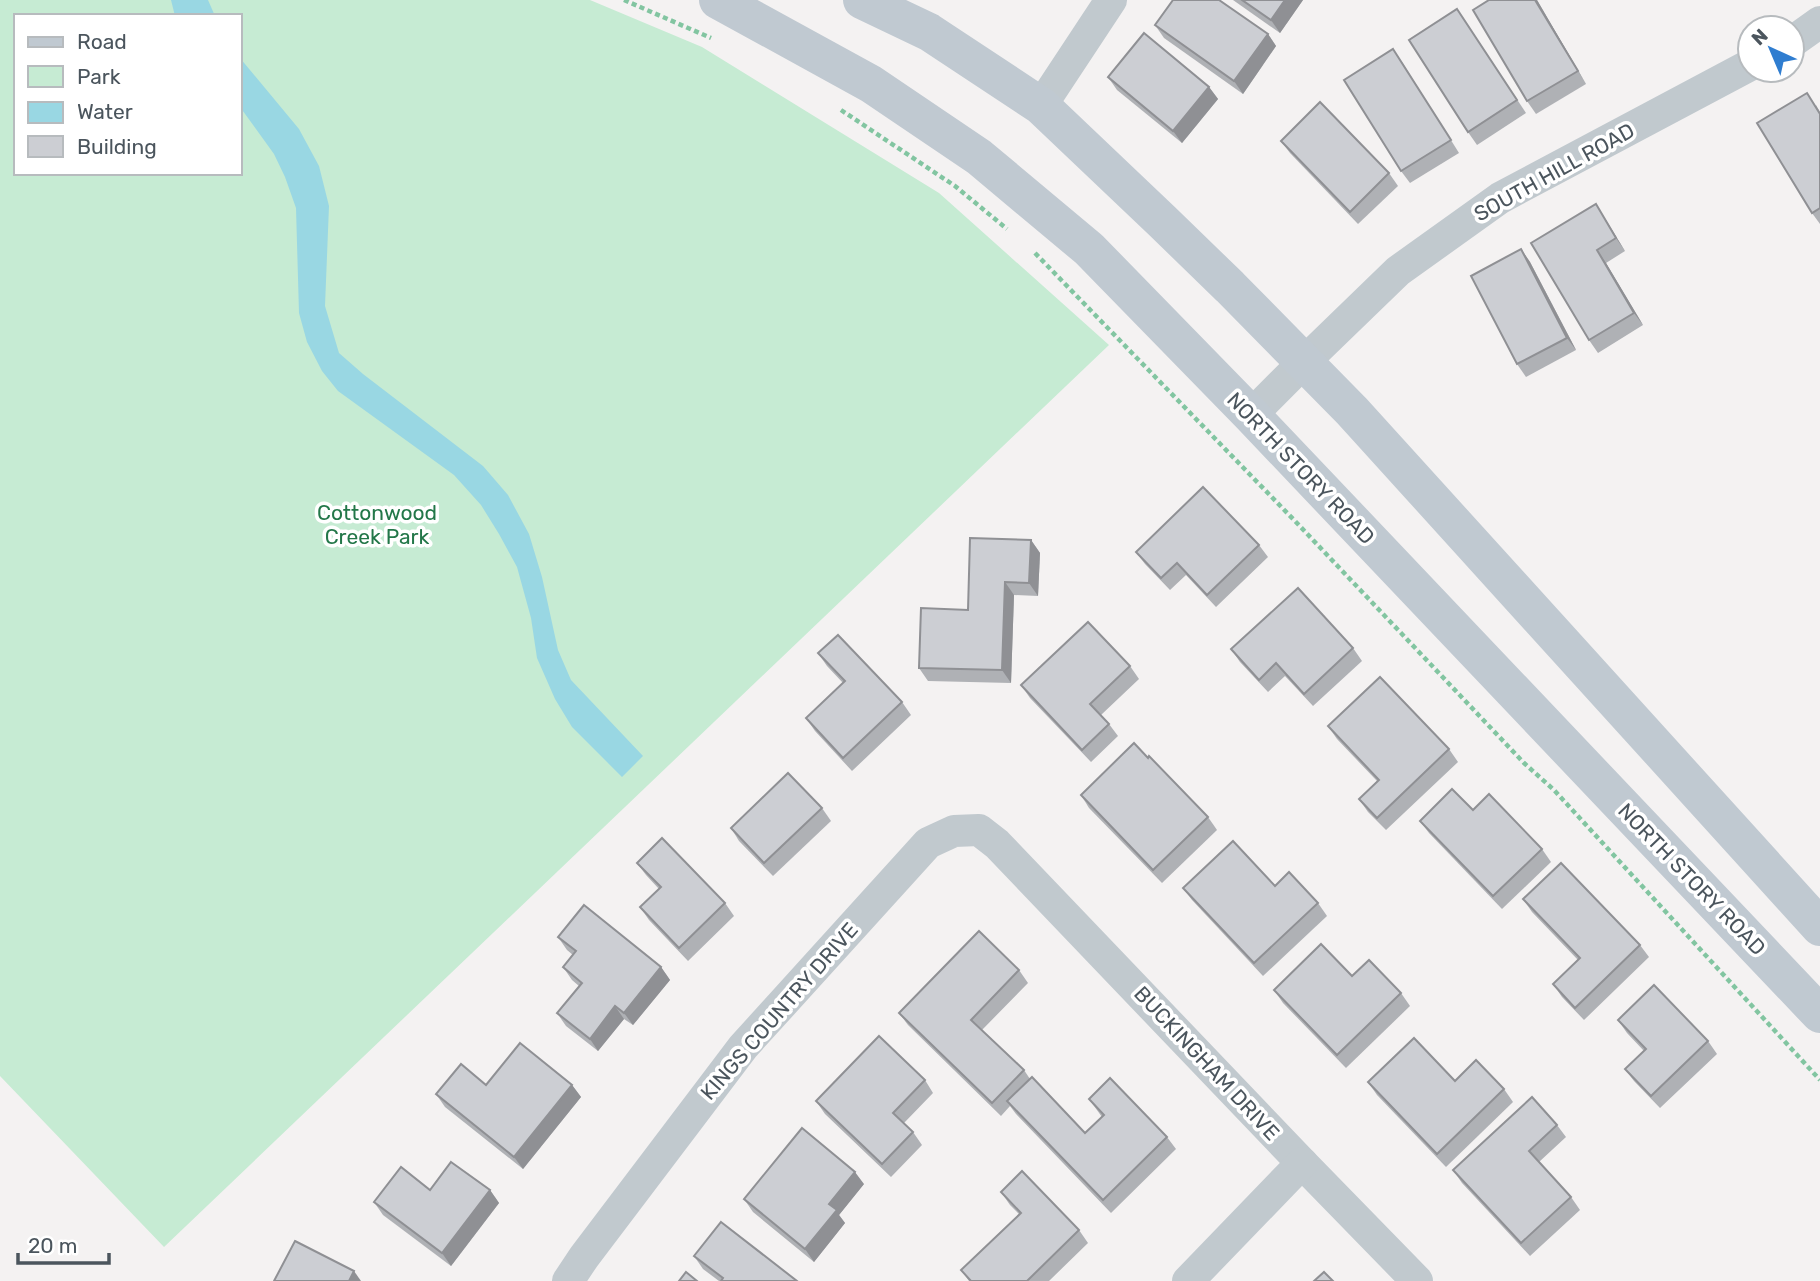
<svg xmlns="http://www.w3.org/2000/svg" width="1820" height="1281" font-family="Rubik,sans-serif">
	<rect width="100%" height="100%" fill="#f4f2f2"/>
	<path fill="#c6ebd3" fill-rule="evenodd" d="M0,0h590l112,47 237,146 170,152 -945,902 -164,-171zM16,16h224v157h-224z"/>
	<g fill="#99d7e3">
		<polygon points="171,0 208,0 215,16 175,16"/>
		<polygon points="240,58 299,129 319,166 329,206 325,306 339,353 363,374 483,466 508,495 529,534 542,577 558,650 571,680 643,756 622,777 572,727 555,699 537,658 531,618 517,567 499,534 481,505 454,475 338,391 322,371 307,342 299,313 296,208 285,177 274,154 240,107"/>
	</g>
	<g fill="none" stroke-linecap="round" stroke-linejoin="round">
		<g stroke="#82c5a1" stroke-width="4.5" stroke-dasharray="5 3.5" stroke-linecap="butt">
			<polyline points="624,0 711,38"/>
			<polyline points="841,110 955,186 1007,229"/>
			<polyline points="1035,253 1295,521 1524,763 1554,790 1820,1080"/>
		</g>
		<g stroke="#c1c9ce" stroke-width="32">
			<polyline points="1792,42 1820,22"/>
			<polyline points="1041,106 1111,0"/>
			<polyline points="1251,415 1304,362 1398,271 1500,198 1750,65"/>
			<polyline points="568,1281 584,1257 743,1047 928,843 954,831 979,830 997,844 1302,1163 1417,1281"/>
			<polyline points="1188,1281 1302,1163"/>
		</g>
		<g stroke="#c0c9d1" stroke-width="38">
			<polyline points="718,0 871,84 979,157 1089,249 1251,415 1820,1014"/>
			<polyline points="862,0 929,32 1041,106 1162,221 1230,287 1352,411 1820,927"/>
		</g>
	</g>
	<g fill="#afb1b5">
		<polygon points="1233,0 1303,0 1280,33"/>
		<polygon points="1489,0 1537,0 1586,84 1536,114 1527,101"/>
		<polygon points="1457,9 1526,113 1477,145 1468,132"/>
		<polygon points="1155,25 1268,34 1276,46 1243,94 1164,38"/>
		<polygon points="1402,62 1459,153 1410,183 1401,171"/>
		<polygon points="1108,77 1209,87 1218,99 1182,143 1117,90"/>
		<polygon points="1816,105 1820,112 1820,224 1812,213"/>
		<polygon points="1281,141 1389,173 1398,186 1358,224 1290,153"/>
		<polygon points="1604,217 1625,251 1606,263 1643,325 1598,353 1589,340 1531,243"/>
		<polygon points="1521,249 1530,262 1576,350 1526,377 1517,364"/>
		<polygon points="1031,540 1040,553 1038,596 1014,595 1011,683 928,681 919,668 968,610"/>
		<polygon points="1259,545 1268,557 1216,607 1186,575 1170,590 1145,564 1136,552"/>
		<polygon points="1353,648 1362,661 1313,706 1285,676 1268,692 1240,662 1231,649"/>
		<polygon points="818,653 902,702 911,715 852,771 815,731 806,718 843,683 827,666"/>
		<polygon points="1130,666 1139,679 1101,715 1109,724 1118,736 1091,762 1030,698 1021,685"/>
		<polygon points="1328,726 1449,749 1458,762 1386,830 1368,812 1359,799 1377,781 1337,739"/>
		<polygon points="1081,795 1208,817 1217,830 1162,883 1089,808"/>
		<polygon points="822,808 831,821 773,876 739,841 731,828"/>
		<polygon points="1473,810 1542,849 1551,862 1502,909 1429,833 1420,821"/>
		<polygon points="637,863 725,903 734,916 688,961 649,920 640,907 659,889 646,875"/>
		<polygon points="1275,886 1318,903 1327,916 1263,976 1192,900 1183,888"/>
		<polygon points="1523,899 1640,945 1649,957 1584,1020 1562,997 1553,984 1578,960 1532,912"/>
		<polygon points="558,937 661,967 670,980 633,1025 624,1019 598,1051 566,1026 557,1013 579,986 572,980 563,967 573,955 567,950"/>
		<polygon points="1019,970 1028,983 982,1030 1024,1070 1030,1079 1085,1133 1102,1117 1089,1099 1167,1137 1176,1149 1111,1213 1016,1114 1010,1106 1001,1116 908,1025 899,1013"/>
		<polygon points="1352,976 1401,993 1410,1006 1346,1068 1283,1003 1274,990"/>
		<polygon points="1618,1020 1708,1041 1717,1054 1660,1108 1634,1081 1625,1069 1644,1051 1627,1033"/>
		<polygon points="925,1080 933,1093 904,1123 913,1132 922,1145 891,1177 825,1114 816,1101"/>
		<polygon points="1368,1082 1504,1089 1513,1102 1446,1167 1377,1095"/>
		<polygon points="486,1085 572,1085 581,1097 523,1169 445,1107 436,1094"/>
		<polygon points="1557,1125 1566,1137 1539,1162 1571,1197 1580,1210 1530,1256 1462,1183 1453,1170"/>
		<polygon points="864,1184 839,1215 845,1223 814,1262 753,1212 744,1199"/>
		<polygon points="430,1190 490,1190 499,1203 451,1266 383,1215 374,1202"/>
		<polygon points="1001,1192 1079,1230 1088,1243 1049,1281 969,1281 961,1270 1019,1214 1010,1205"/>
		<polygon points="694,1256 797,1281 719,1281 703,1269"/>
	</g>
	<g fill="#8f9094">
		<polygon points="1285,0 1303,0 1280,33 1271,20"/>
		<polygon points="1535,0 1537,0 1586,84 1578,71"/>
		<polygon points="1268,34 1276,46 1243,94 1234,81"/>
		<polygon points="1209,87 1218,99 1182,143 1173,131"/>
		<polygon points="1596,204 1604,217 1625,251 1616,238"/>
		<polygon points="1521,249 1530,262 1576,350 1567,338"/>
		<polygon points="1597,250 1606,263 1643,325 1634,313"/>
		<polygon points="1031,540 1040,553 1038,596 1029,583"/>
		<polygon points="1005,582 1014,595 1011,683 1002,670"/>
		<polygon points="661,967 670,980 633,1025 624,1013"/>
		<polygon points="615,1006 624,1019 598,1051 590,1039"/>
		<polygon points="572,1085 581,1097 523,1169 514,1157"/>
		<polygon points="855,1172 864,1184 839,1215 845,1223 814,1262 805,1249 829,1204"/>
		<polygon points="490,1190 499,1203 451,1266 442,1253"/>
		<polygon points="354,1271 361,1281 349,1281"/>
	</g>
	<g fill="#ccced3" stroke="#8f9094" stroke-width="2">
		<polygon points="1173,0 1219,0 1268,34 1234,81 1155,25"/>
		<polygon points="1242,0 1285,0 1271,20"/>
		<polygon points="1489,0 1535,0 1578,71 1527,101 1473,10"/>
		<polygon points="1457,9 1517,100 1468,132 1409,40"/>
		<polygon points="1144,33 1209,87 1173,131 1108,77"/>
		<polygon points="1393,49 1451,140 1401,171 1344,80"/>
		<polygon points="1807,93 1820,114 1820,208 1812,213 1757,123"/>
		<polygon points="1320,102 1389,173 1350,212 1281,141"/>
		<polygon points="1596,204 1616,238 1597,250 1634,313 1589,340 1531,243"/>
		<polygon points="1521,249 1567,338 1517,364 1471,276"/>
		<polygon points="1203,487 1259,545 1207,595 1177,563 1161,578 1136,552"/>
		<polygon points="970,538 1031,540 1029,583 1005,582 1002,670 919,668 921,608 968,610"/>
		<polygon points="1298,588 1353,648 1304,694 1276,663 1259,680 1231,649"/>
		<polygon points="1088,622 1130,666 1090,704 1109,724 1082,750 1021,685"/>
		<polygon points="838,635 902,702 843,758 806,718 845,681 818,653"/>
		<polygon points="1380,677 1449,749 1377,818 1359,799 1379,780 1328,726"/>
		<polygon points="1134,743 1148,758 1149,756 1208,817 1153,870 1081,795"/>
		<polygon points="788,773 822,808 764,863 731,828"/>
		<polygon points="1452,789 1473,810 1489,794 1542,849 1493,896 1420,821"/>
		<polygon points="662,838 725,903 679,948 640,907 661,887 637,863"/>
		<polygon points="1233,841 1275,886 1289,872 1318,903 1254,963 1183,888"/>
		<polygon points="1561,863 1640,945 1575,1008 1553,984 1580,958 1523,899"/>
		<polygon points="584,905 661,967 624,1013 615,1006 590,1039 557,1013 582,983 563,967 576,951 558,937"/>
		<polygon points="979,931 1019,970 971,1020 1024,1070 992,1103 899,1013"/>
		<polygon points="1321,944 1352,976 1369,960 1401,993 1337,1055 1274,990"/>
		<polygon points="1654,985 1708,1041 1651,1096 1625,1069 1646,1049 1618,1020"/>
		<polygon points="879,1036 925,1080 893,1113 913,1132 882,1164 816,1101"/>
		<polygon points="1414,1038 1455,1081 1476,1060 1504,1089 1437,1154 1368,1082"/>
		<polygon points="520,1043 572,1085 514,1157 436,1094 461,1064 486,1085"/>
		<polygon points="1032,1077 1085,1133 1104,1115 1089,1099 1110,1078 1167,1137 1103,1200 1007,1101"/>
		<polygon points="1532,1097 1557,1125 1529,1151 1571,1197 1521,1243 1453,1170"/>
		<polygon points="802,1128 855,1172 829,1204 837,1210 805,1249 744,1199"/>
		<polygon points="451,1162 490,1190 442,1253 374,1202 401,1167 430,1190"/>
		<polygon points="1022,1171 1079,1230 1027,1281 971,1281 961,1270 1021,1213 1001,1192"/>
		<polygon points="721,1222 797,1281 721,1281 723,1278 694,1256"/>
		<polygon points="295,1241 354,1271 349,1281 274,1281"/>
		<polygon points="686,1272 697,1281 679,1281"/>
		<polygon points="1324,1272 1333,1281 1314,1281"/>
	</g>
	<g text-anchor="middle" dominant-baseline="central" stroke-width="7" stroke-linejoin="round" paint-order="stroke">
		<g font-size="21" fill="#4b555d" stroke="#fff">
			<text transform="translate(1554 172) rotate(-29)">SOUTH HILL ROAD</text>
			<text transform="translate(1301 468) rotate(46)">NORTH STORY ROAD</text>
			<text transform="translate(1692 879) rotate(46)">NORTH STORY ROAD</text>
			<text transform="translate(779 1011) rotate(-49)">KINGS COUNTRY DRIVE</text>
			<text transform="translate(1207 1063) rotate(47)">BUCKINGHAM DRIVE</text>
		</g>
		<g font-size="21" fill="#237749" stroke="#fff">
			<text x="377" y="512">Cottonwood<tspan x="377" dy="24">Creek Park</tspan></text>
		</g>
	</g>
	<rect x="14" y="14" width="228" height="161" fill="#ffffff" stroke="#b7bbbe" stroke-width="2"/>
	<rect x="28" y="37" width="35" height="10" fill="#c0c9d1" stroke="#b7bbbe" stroke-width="2"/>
	<text x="77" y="49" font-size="21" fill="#4b555d">Road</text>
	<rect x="28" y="66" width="35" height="21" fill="#c6ebd3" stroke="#b7bbbe" stroke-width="2"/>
	<text x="77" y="84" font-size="21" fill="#4b555d">Park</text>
	<rect x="28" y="102" width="35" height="21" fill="#99d7e3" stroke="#b7bbbe" stroke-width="2"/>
	<text x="77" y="119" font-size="21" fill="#4b555d">Water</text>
	<rect x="28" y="136" width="35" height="21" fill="#ccced3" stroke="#b7bbbe" stroke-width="2"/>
	<text x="77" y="154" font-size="21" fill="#4b555d">Building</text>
	<g transform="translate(1771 49) rotate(316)"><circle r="33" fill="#ffffff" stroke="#b7bbbe" stroke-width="2"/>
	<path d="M0-5L12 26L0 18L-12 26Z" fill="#2f7dd0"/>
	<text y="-10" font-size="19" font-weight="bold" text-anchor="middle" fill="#4b555d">N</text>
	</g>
	<path d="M18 1253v10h91v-10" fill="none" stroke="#4b555d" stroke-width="3.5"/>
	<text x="28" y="1253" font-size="21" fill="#4b555d" stroke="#ffffff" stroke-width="5" paint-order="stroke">20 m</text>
</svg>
